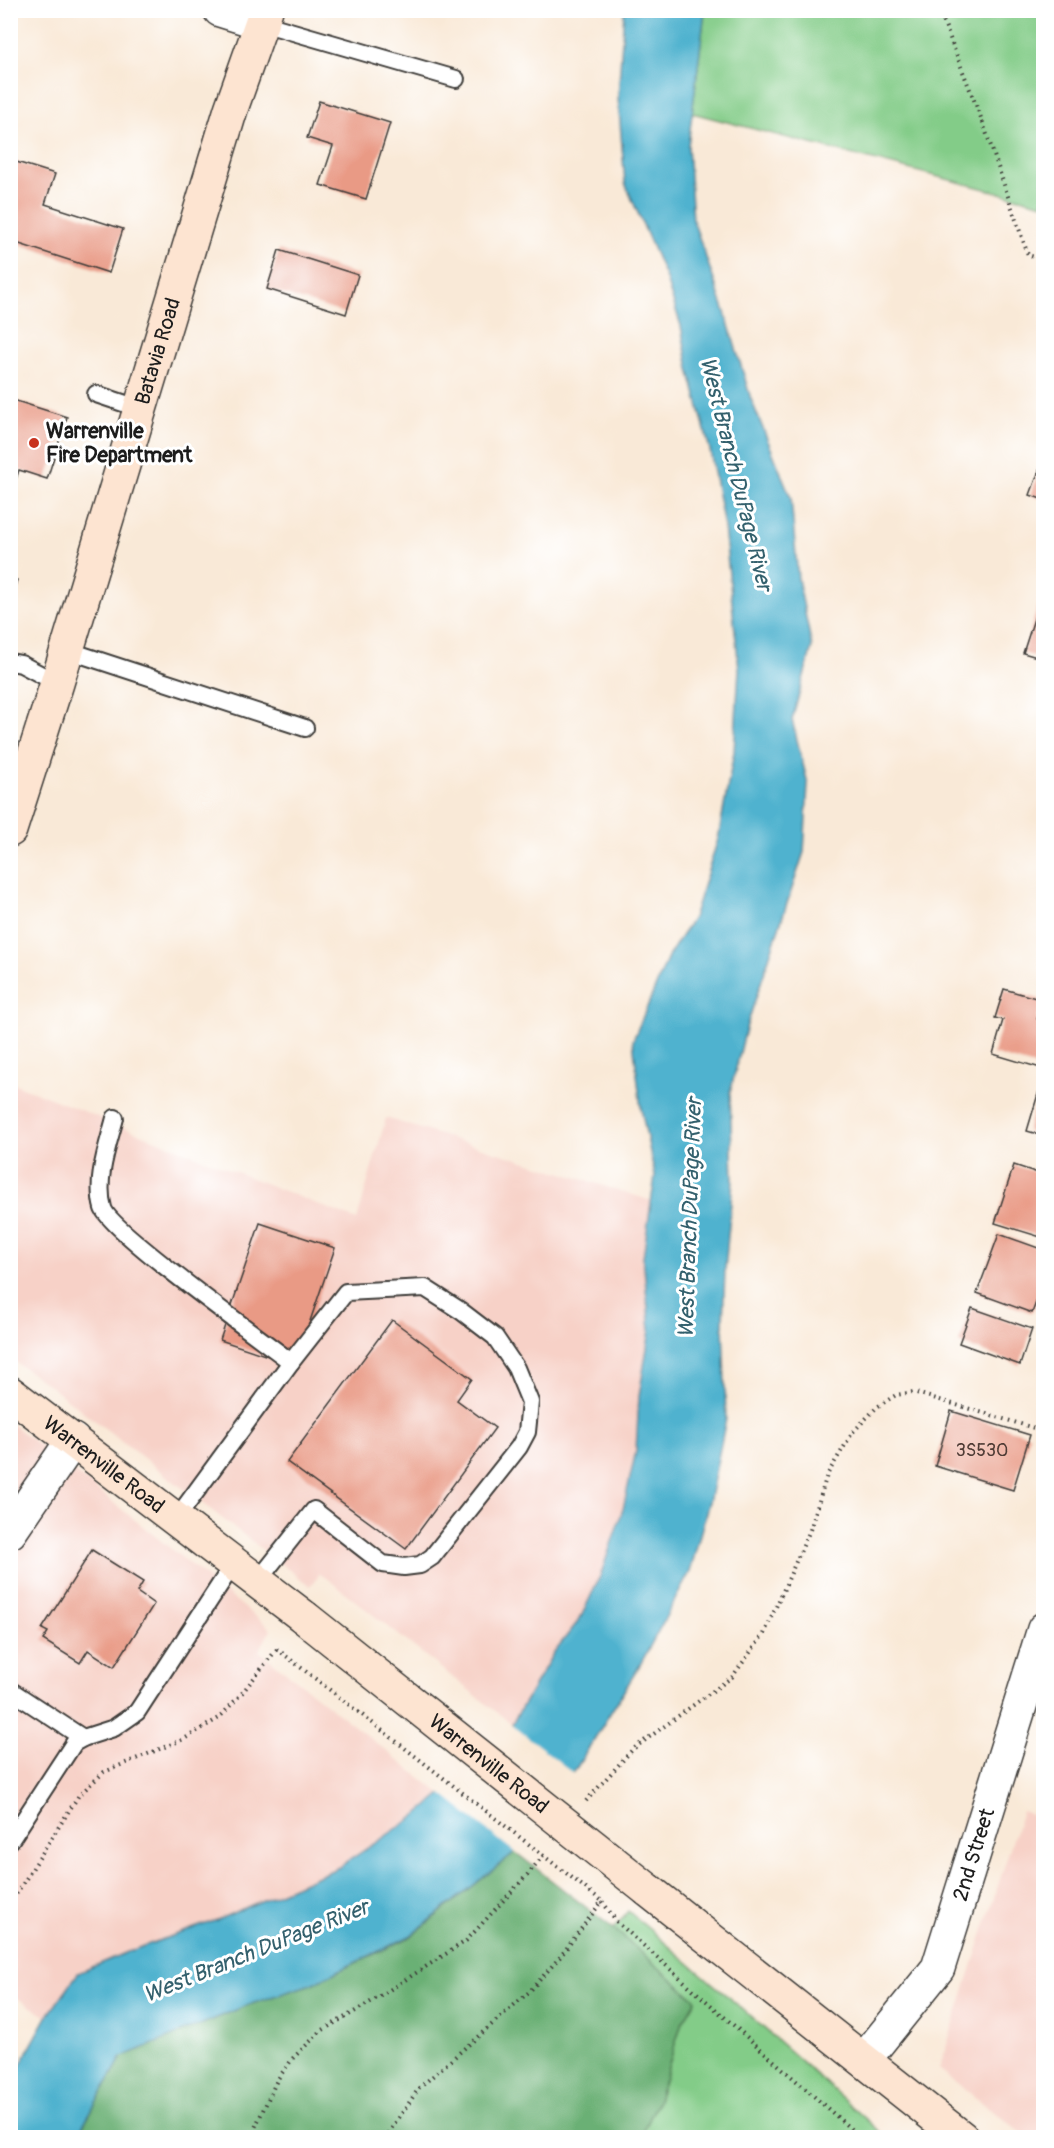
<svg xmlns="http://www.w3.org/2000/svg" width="1054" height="2148" font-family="Pangolin,sans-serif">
	<rect width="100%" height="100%" fill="#fff"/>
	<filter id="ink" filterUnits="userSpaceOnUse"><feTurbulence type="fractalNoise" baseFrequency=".0167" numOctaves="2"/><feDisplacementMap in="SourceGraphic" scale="12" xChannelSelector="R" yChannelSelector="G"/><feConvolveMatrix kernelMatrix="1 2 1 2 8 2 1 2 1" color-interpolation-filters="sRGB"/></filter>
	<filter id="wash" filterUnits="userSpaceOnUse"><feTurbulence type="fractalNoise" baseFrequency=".008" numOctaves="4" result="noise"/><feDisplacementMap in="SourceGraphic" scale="24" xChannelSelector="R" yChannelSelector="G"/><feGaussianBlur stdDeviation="1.35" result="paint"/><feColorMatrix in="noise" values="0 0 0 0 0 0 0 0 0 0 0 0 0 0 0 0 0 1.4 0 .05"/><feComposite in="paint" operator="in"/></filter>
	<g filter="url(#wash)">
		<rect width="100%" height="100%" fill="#f9e9d7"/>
		<g fill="#f7d1c7">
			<polygon points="10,1082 357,1220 386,1118 652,1201 643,1257 650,1330 639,1396 636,1451 623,1509 601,1574 580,1619 554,1652 512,1724 320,1573 310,1586 50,1386 11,1359"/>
			<polygon points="10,1423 95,1488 271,1629 259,1651 441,1794 414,1817 339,1867 217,1920 130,1951 78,1973 47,2017 11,1994"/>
			<polygon points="1022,1811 1043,1818 1043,2137 1026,2137 939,2069"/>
		</g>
		<g fill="#83cc88" stroke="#507452" stroke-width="1.5">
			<polygon points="705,11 1043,11 1043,204 692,113"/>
			<polygon points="628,1911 739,2006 886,2137 641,2137 657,2103 681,2025 696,2000 614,1929"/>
		</g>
		<polygon fill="#6ab074" stroke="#436648" stroke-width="1.5" points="515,1852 614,1929 696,2000 681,2025 657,2103 641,2137 76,2138 122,2057 248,2005 311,1984 410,1937"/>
		<polygon fill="#50b2cf" stroke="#366776" stroke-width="1.5" points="624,11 705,11 688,146 693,220 725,312 751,399 791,498 798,579 812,647 792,720 808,784 804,852 747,1025 730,1092 733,1180 725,1270 723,1323 726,1419 710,1498 690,1572 640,1665 574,1772 515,1852 410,1936 311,1984 248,2005 122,2057 76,2137 11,2138 11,2082 47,2017 78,1973 130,1951 217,1920 339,1867 414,1817 470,1771 512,1724 554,1652 580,1619 601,1574 623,1509 636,1451 639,1396 650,1330 643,1257 655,1176 641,1109 633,1040 669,955 693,918 718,839 734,752 739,669 724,527 710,450 689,369 681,326 665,276 625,183 618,98"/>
		<polygon fill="#f9e9d7" points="510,1723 576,1775 517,1854 439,1792 468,1769"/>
		<g id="blocks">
			<g fill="#e99a85">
				<polygon points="319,101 390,123 366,199 320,185 333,146 307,138"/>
				<polygon points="10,160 55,174 45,204 123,229 109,273 10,241"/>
				<polygon points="279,250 358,275 346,314 267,289"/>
				<polygon points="10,399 67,417 47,479 19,470 11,495"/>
				<polygon points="1040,468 1044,469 1044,500 1030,495"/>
				<polygon points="10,578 17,580 11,599 10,599"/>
				<polygon points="1043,591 1044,591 1044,659 1023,653"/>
				<polygon points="1004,989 1043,1000 1037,1019 1044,1021 1044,1069 993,1054 1003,1020 995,1018"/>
				<polygon points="1041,1084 1044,1085 1044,1136 1027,1131"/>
				<polygon points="1014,1165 1044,1175 1044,1238 995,1223"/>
				<polygon points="260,1223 335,1248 295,1365 220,1340"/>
				<polygon points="999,1234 1044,1250 1044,1281 1032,1313 977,1293"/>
				<polygon points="972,1308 1032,1329 1020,1365 959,1343"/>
				<polygon points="392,1320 472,1379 457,1400 495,1428 406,1549 287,1462"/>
				<polygon points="951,1411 1030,1435 1013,1490 935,1466"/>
				<polygon points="92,1550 143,1582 137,1592 154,1604 114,1667 88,1650 80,1663 43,1640 48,1632 42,1629"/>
			</g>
		</g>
	</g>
	<g filter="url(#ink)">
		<use href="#blocks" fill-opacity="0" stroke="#3d3b38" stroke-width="1.5"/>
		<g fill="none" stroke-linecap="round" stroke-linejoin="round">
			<g stroke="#3d3b38" stroke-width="20">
				<g id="lane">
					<polyline points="262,23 456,79"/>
					<polyline points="96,394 141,409"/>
					<polyline points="67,650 305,728"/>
					<polyline points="10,662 21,664 57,683"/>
					<path d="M115,1118c-7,27 -20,62 -12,90 6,22 160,132 188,154"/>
					<polyline points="176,1519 291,1362 346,1292 425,1288 461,1311 495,1337 516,1368 530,1402 527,1432 519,1447 432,1557 420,1565 404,1567 383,1564 314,1510 257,1582"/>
					<polyline points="10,1690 83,1738"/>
					<polyline points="10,1841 74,1743 83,1738 114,1728 137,1712 234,1563"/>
				</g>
			</g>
			<g stroke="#3d3b38" stroke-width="36">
				<g id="street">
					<polyline points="220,10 262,23"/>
					<polyline points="10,1532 73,1440"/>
					<path id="s1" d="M864,2060l74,-92 106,-339"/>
				</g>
			</g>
			<g stroke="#3d3b38" stroke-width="36">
				<g id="secondary">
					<path id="s2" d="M10,830l47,-147 174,-574 35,-99"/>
					<path id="s3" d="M10,1393l294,224"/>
					<polyline points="648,1890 962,2138"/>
				</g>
			</g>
			<g stroke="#3d3b38" stroke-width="4" stroke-dasharray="1.5 4.5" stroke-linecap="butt">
				<polyline points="939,10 983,123 1028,255 1044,260"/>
				<polyline points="586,1801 633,1749 732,1677 764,1634 810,1530 827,1475 853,1432 877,1407 896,1395 913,1392 1044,1431"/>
				<polyline points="10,1904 79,1795 104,1772 184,1739 219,1718 242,1693 277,1649"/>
				<polyline points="252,2138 253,2132 277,2080 293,2058 321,2031 366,2005 466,1941 528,1874 546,1852"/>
				<polyline points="385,2138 419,2088 529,1992 560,1957 602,1901 617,1922 861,2138"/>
			</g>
			<use href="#lane" stroke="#fff" stroke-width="16"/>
			<use href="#street" stroke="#fff" stroke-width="33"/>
			<use href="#secondary" stroke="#fde4d1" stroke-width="33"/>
			<g stroke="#3d3b38" stroke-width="36" stroke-linecap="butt">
				<g id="secondary-bridge">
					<path id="s4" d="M304,1617l344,273"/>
				</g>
			</g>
			<polyline stroke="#3d3b38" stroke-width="4" stroke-dasharray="1.5 4.5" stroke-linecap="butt" points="277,1649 602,1901"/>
			<use href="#secondary-bridge" stroke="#fde4d1" stroke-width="33"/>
		</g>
	</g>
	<circle fill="#c8321e" stroke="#fff" stroke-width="2" cx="34" cy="443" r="6"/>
	<g text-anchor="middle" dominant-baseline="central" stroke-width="6" stroke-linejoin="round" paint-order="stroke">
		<g font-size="18" fill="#4f3c36">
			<text x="982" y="1450">3S530</text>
		</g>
		<g font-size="21" fill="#1c1c1c" stroke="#fff">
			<text stroke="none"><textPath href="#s2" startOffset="501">Batavia Road</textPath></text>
			<text stroke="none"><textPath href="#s3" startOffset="118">Warrenville Road</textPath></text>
			<text stroke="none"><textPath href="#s4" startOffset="236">Warrenville Road</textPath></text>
			<text stroke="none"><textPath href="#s1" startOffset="237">2nd Street</textPath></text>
		</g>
		<g font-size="21" font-weight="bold" fill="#1c1c1c" stroke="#fff" text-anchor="start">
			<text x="46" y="431">Warrenville<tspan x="46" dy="24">Fire Department</tspan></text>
		</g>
		<g font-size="22" font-style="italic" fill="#33606d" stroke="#fff">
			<text transform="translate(736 474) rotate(76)">West Branch DuPage River</text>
			<text transform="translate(690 1218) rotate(-88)">West Branch DuPage River</text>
			<text transform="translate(256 1951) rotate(-22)">West Branch DuPage River</text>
		</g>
	</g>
	<rect width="1054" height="2148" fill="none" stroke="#fff" stroke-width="36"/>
</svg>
